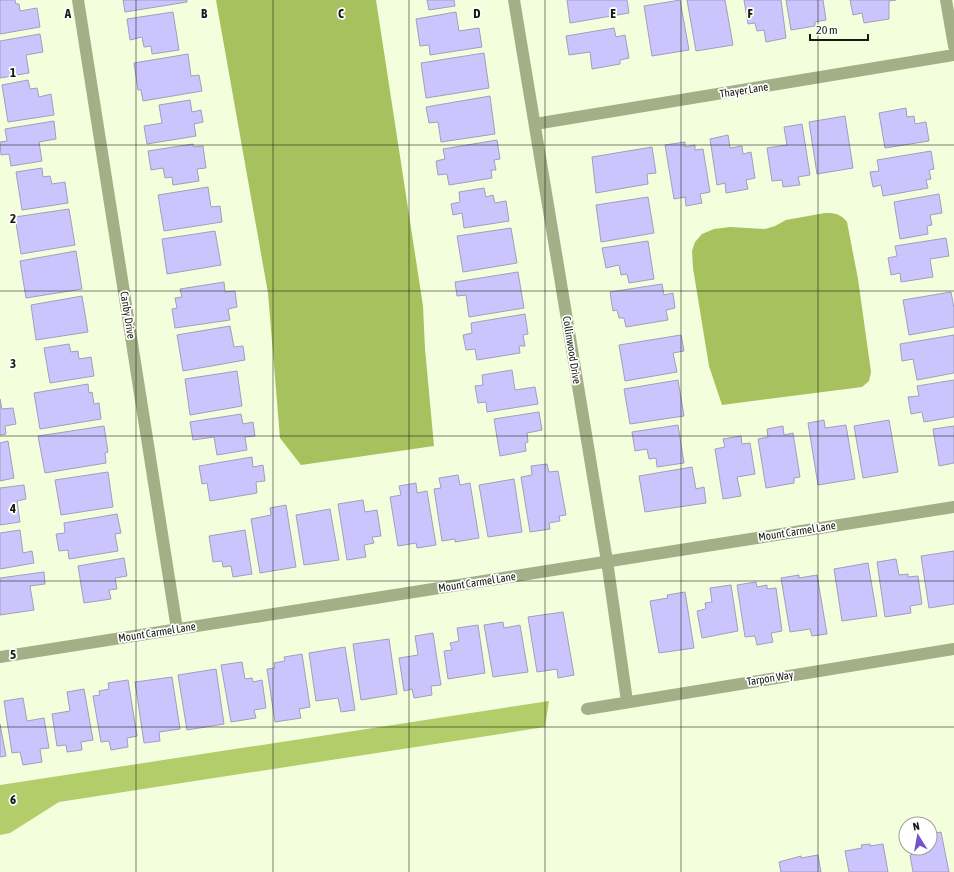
<svg xmlns="http://www.w3.org/2000/svg" width="954" height="872" font-family="'Asap Condensed',sans-serif">
	<rect width="100%" height="100%" fill="#f3fedd"/>
	<polygon fill="#b2cd6a" points="549,701 545,727 59,802 10,833 0,835 0,785"/>
	<g fill="#a6c15e">
		<polygon points="216,0 376,0 423,306 425,349 434,446 301,465 280,438 268,293"/>
		<path d="M825,213c10,0 16,1 22,9l11,57 13,93 -2,9 -7,6 -140,18 -13,-39 -16,-98 -1,-17 3,-9 7,-8 12,-5 16,-2 35,2 10,-3 11,-6z"/>
	</g>
	<g fill="#ccc4fc" stroke="#a29ebd">
		<polygon points="0,0 15,0 16,4 19,4 20,11 37,8 40,27 0,34"/>
		<polygon points="123,0 187,0 187,2 125,12"/>
		<polygon points="427,0 454,0 455,6 429,10"/>
		<polygon points="567,0 627,0 629,13 570,23"/>
		<polygon points="680,0 689,50 652,56 644,6"/>
		<polygon points="687,0 725,0 733,45 696,51"/>
		<polygon points="744,0 781,0 786,38 766,42 764,30 757,31 755,23 748,24"/>
		<polygon points="786,0 823,0 826,20 815,22 815,26 791,30"/>
		<polygon points="850,0 896,0 889,1 889,19 864,23 862,13 853,15"/>
		<polygon points="173,12 179,50 152,54 151,46 144,47 142,37 130,40 127,19"/>
		<polygon points="456,12 459,31 479,28 482,47 430,55 429,45 420,46 416,19"/>
		<polygon points="614,28 616,37 625,35 629,58 620,60 620,64 592,69 590,52 569,55 566,36"/>
		<polygon points="40,34 43,52 26,55 29,73 0,78 0,41"/>
		<polygon points="484,53 489,88 426,98 421,63"/>
		<polygon points="188,54 191,76 199,75 202,91 143,101 141,90 138,90 134,63"/>
		<polygon points="28,80 30,89 37,88 39,97 51,94 54,115 8,122 2,85"/>
		<polygon points="490,96 495,134 441,142 438,122 429,123 426,107"/>
		<polygon points="190,100 192,112 201,110 203,122 194,124 196,136 147,144 144,126 162,123 159,105"/>
		<polygon points="906,108 907,117 914,116 915,124 926,122 929,141 885,148 879,113"/>
		<polygon points="845,116 853,168 817,174 809,122"/>
		<polygon points="54,121 56,139 39,142 42,161 11,166 9,154 1,155 0,142 7,141 5,129"/>
		<polygon points="802,124 810,175 798,177 800,185 783,187 782,180 772,181 767,148 787,145 784,127"/>
		<polygon points="728,135 730,148 742,146 743,154 751,152 755,178 746,180 748,189 726,193 725,183 717,185 710,139"/>
		<polygon points="497,140 500,159 494,160 496,170 491,170 492,178 449,185 447,174 438,175 436,161 445,159 443,149"/>
		<polygon points="685,142 685,147 695,145 695,150 703,149 710,192 700,194 702,203 686,206 685,197 674,199 665,145"/>
		<polygon points="193,144 194,147 203,146 206,168 197,169 199,181 173,185 172,177 165,178 163,168 151,170 148,151"/>
		<polygon points="652,147 656,173 647,174 648,184 596,193 592,157"/>
		<polygon points="931,151 934,169 929,170 931,179 926,180 928,188 883,196 881,185 873,187 870,172 879,171 877,160"/>
		<polygon points="42,168 43,177 50,176 52,184 65,182 68,203 22,210 16,172"/>
		<polygon points="208,187 211,207 220,206 222,222 164,231 158,195"/>
		<polygon points="484,188 486,197 493,195 495,203 506,201 509,221 464,228 462,213 453,215 451,204 460,202 459,192"/>
		<polygon points="939,194 942,213 930,215 932,225 927,226 928,234 900,239 894,202"/>
		<polygon points="648,197 654,233 601,242 596,205"/>
		<polygon points="69,209 75,245 21,254 15,217"/>
		<polygon points="511,228 517,263 463,272 457,236"/>
		<polygon points="215,231 221,265 167,274 162,239"/>
		<polygon points="946,238 949,256 930,259 933,277 901,282 900,273 891,275 888,258 897,256 895,246"/>
		<polygon points="648,241 654,279 629,283 627,274 621,275 619,265 606,268 602,248"/>
		<polygon points="76,251 82,289 26,298 20,261"/>
		<polygon points="518,272 524,308 469,317 466,295 457,296 455,282"/>
		<polygon points="224,282 225,292 235,291 237,307 228,309 230,320 175,328 172,309 177,308 175,298 182,297 180,289"/>
		<polygon points="662,284 664,295 673,293 675,308 666,310 668,320 626,327 624,318 619,318 617,310 613,311 610,292"/>
		<polygon points="951,292 954,308 954,327 909,335 903,300"/>
		<polygon points="82,296 88,332 36,340 31,305"/>
		<polygon points="525,314 528,334 523,335 525,346 519,346 520,353 477,360 475,349 466,350 463,335 472,333 471,323"/>
		<polygon points="230,326 234,347 243,346 245,360 183,371 177,335"/>
		<polygon points="681,335 684,351 673,353 677,372 625,381 619,345"/>
		<polygon points="954,335 954,373 917,380 913,359 902,361 900,344"/>
		<polygon points="69,344 71,352 78,351 79,359 91,357 94,376 50,383 44,348"/>
		<polygon points="512,370 515,390 535,387 538,404 487,412 486,402 478,403 475,386 483,385 482,375"/>
		<polygon points="237,371 242,406 190,415 185,379"/>
		<polygon points="678,380 684,416 630,424 624,389"/>
		<polygon points="954,380 954,417 924,422 922,412 911,414 908,397 919,396 917,386"/>
		<polygon points="88,384 89,393 92,392 94,404 99,403 101,419 40,429 34,393"/>
		<polygon points="0,399 2,409 13,408 16,424 5,426 6,434 0,435"/>
		<polygon points="539,412 542,430 527,433 528,442 525,443 526,451 500,456 494,419"/>
		<polygon points="241,414 243,424 253,422 255,436 245,437 247,450 217,455 214,437 193,440 190,422"/>
		<polygon points="824,420 825,428 846,425 855,479 818,485 808,423"/>
		<polygon points="889,420 898,472 863,478 854,426"/>
		<polygon points="678,425 684,463 657,467 656,458 649,459 647,449 635,451 632,432"/>
		<polygon points="104,426 108,452 105,453 106,463 45,473 38,436"/>
		<polygon points="783,426 784,435 793,433 800,477 794,478 794,483 766,488 758,439 768,437 767,429"/>
		<polygon points="954,426 954,463 939,466 933,429"/>
		<polygon points="741,436 742,444 750,443 755,474 737,477 741,496 723,499 715,449 725,447 723,439"/>
		<polygon points="8,441 14,478 0,481 0,443"/>
		<polygon points="252,457 253,467 263,465 265,481 256,482 257,493 210,501 207,483 202,484 199,466"/>
		<polygon points="547,464 549,472 558,471 566,515 559,516 560,521 549,523 550,529 530,532 521,477 532,475 531,466"/>
		<polygon points="692,467 696,489 704,487 706,503 645,512 639,476"/>
		<polygon points="108,472 113,507 61,515 55,480"/>
		<polygon points="458,475 460,485 470,483 479,538 455,542 455,539 442,541 434,489 441,488 439,478"/>
		<polygon points="514,479 522,532 488,537 479,485"/>
		<polygon points="416,483 417,493 427,491 436,545 417,548 416,543 398,546 390,497 401,495 399,486"/>
		<polygon points="24,485 26,499 17,501 20,522 0,525 0,488"/>
		<polygon points="363,500 365,512 377,510 381,536 372,537 374,543 364,545 366,557 347,560 338,504"/>
		<polygon points="286,505 296,567 260,573 251,519 271,515 270,508"/>
		<polygon points="330,509 339,560 304,565 296,515"/>
		<polygon points="117,514 121,533 115,534 118,551 69,559 68,550 59,551 56,534 65,533 64,523"/>
		<polygon points="20,530 23,553 32,551 34,563 0,569 0,533"/>
		<polygon points="245,530 252,574 233,577 231,566 223,567 222,561 213,562 209,536"/>
		<polygon points="954,551 954,604 929,608 921,556"/>
		<polygon points="124,558 127,576 115,578 117,589 109,590 111,599 84,603 78,566"/>
		<polygon points="896,559 899,575 908,574 908,577 918,576 922,604 910,606 911,613 885,617 877,562"/>
		<polygon points="868,563 877,616 842,621 834,569"/>
		<polygon points="44,572 45,584 30,586 34,610 0,615 0,578"/>
		<polygon points="799,575 799,578 817,575 827,634 812,636 810,629 790,632 781,578"/>
		<polygon points="756,582 757,587 767,585 767,589 776,588 782,631 771,633 773,642 757,645 755,636 745,637 737,585"/>
		<polygon points="731,585 738,631 702,638 697,611 706,609 705,603 712,602 710,588"/>
		<polygon points="685,592 694,648 659,653 650,601 668,598 667,595"/>
		<polygon points="563,612 574,675 558,678 557,669 537,672 528,617"/>
		<polygon points="503,622 504,628 520,625 528,672 493,677 484,625"/>
		<polygon points="478,625 485,673 448,679 444,651 452,650 450,643 459,641 457,628"/>
		<polygon points="433,633 441,685 431,686 432,695 414,698 412,689 404,691 399,658 418,655 415,636"/>
		<polygon points="389,639 397,694 361,700 353,644"/>
		<polygon points="345,647 355,710 341,712 338,698 316,701 309,653"/>
		<polygon points="302,654 310,707 299,709 301,718 275,722 267,669 275,668 274,663 285,661 284,657"/>
		<polygon points="242,662 245,679 252,678 253,682 262,680 266,708 254,710 256,718 231,722 221,665"/>
		<polygon points="216,669 224,724 187,730 178,675"/>
		<polygon points="172,677 180,729 159,732 160,741 144,743 135,682"/>
		<polygon points="128,680 137,736 127,738 128,747 111,750 109,741 101,742 93,696 100,695 99,691 109,689 108,683"/>
		<polygon points="84,689 93,740 81,742 82,750 67,752 66,745 57,746 52,714 70,711 67,692"/>
		<polygon points="23,698 27,721 44,718 49,748 40,749 42,762 23,765 20,752 12,753 4,701"/>
		<polygon points="0,724 6,756 0,757"/>
		<polygon points="941,832 949,872 913,872 910,855 913,854 912,848 930,848 930,834"/>
		<polygon points="870,844 870,846 883,844 888,872 849,872 845,851 862,848 861,845"/>
		<polygon points="818,855 821,872 781,872 779,862 801,856 801,858"/>
	</g>
	<g fill="none" stroke-linecap="round" stroke-linejoin="round">
		<g stroke="#a3b087" stroke-width="12">
			<polyline points="78,0 177,629"/>
			<polyline points="514,0 607,561 627,701"/>
			<polyline points="946,0 954,46"/>
			<polyline points="535,124 954,55"/>
			<polyline points="0,657 954,507"/>
			<polyline points="587,709 954,649"/>
		</g>
	</g>
	<path fill="none" stroke="#16190e" stroke-width="1" stroke-opacity="0.55" d="M136,0v872M273,0v872M409,0v872M545,0v872M681,0v872M818,0v872M0,145h954M0,291h954M0,436h954M0,581h954M0,727h954"/>
	<g text-anchor="middle" dominant-baseline="central" stroke-width="3.5" stroke-linejoin="round" paint-order="stroke">
		<g font-size="11" fill="#16190e" stroke="#fff">
			<text transform="translate(744 90) rotate(-9)">Thayer Lane</text>
			<text transform="translate(128 315) rotate(81)">Canby Drive</text>
			<text transform="translate(572 350) rotate(81)">Collinwood Drive</text>
			<text transform="translate(797 531) rotate(-9)">Mount Carmel Lane</text>
			<text transform="translate(477 582) rotate(-9)">Mount Carmel Lane</text>
			<text transform="translate(157 632) rotate(-9)">Mount Carmel Lane</text>
			<text transform="translate(770 678) rotate(-9)">Tarpon Way</text>
		</g>
	</g>
	<g font-size="13" text-anchor="middle" font-weight="bold" fill="#16190e" stroke="#fff" stroke-width="3.5" stroke-linejoin="round" paint-order="stroke">
		<text x="68" y="18">A</text>
		<text x="204" y="18">B</text>
		<text x="341" y="18">C</text>
		<text x="477" y="18">D</text>
		<text x="613" y="18">E</text>
		<text x="750" y="18">F</text>
		<text x="13" y="77">1</text>
		<text x="13" y="223">2</text>
		<text x="13" y="368">3</text>
		<text x="13" y="513">4</text>
		<text x="13" y="659">5</text>
		<text x="13" y="804">6</text>
	</g>
	<g transform="translate(918 836) rotate(349)"><circle r="19" fill="#ffffff" stroke="#a2a39f"/>
	<path d="M0-3L7 15L0 10L-7 15Z" fill="#7453cd"/>
	<text y="-6" font-size="11" font-weight="bold" text-anchor="middle" fill="#16190e">N</text>
	</g>
	<path d="M810 34v6h58v-6" fill="none" stroke="#16190e" stroke-width="2"/>
	<text x="816" y="34" font-size="12" fill="#16190e" stroke="#ffffff" stroke-width="3" paint-order="stroke">20 m</text>
</svg>
